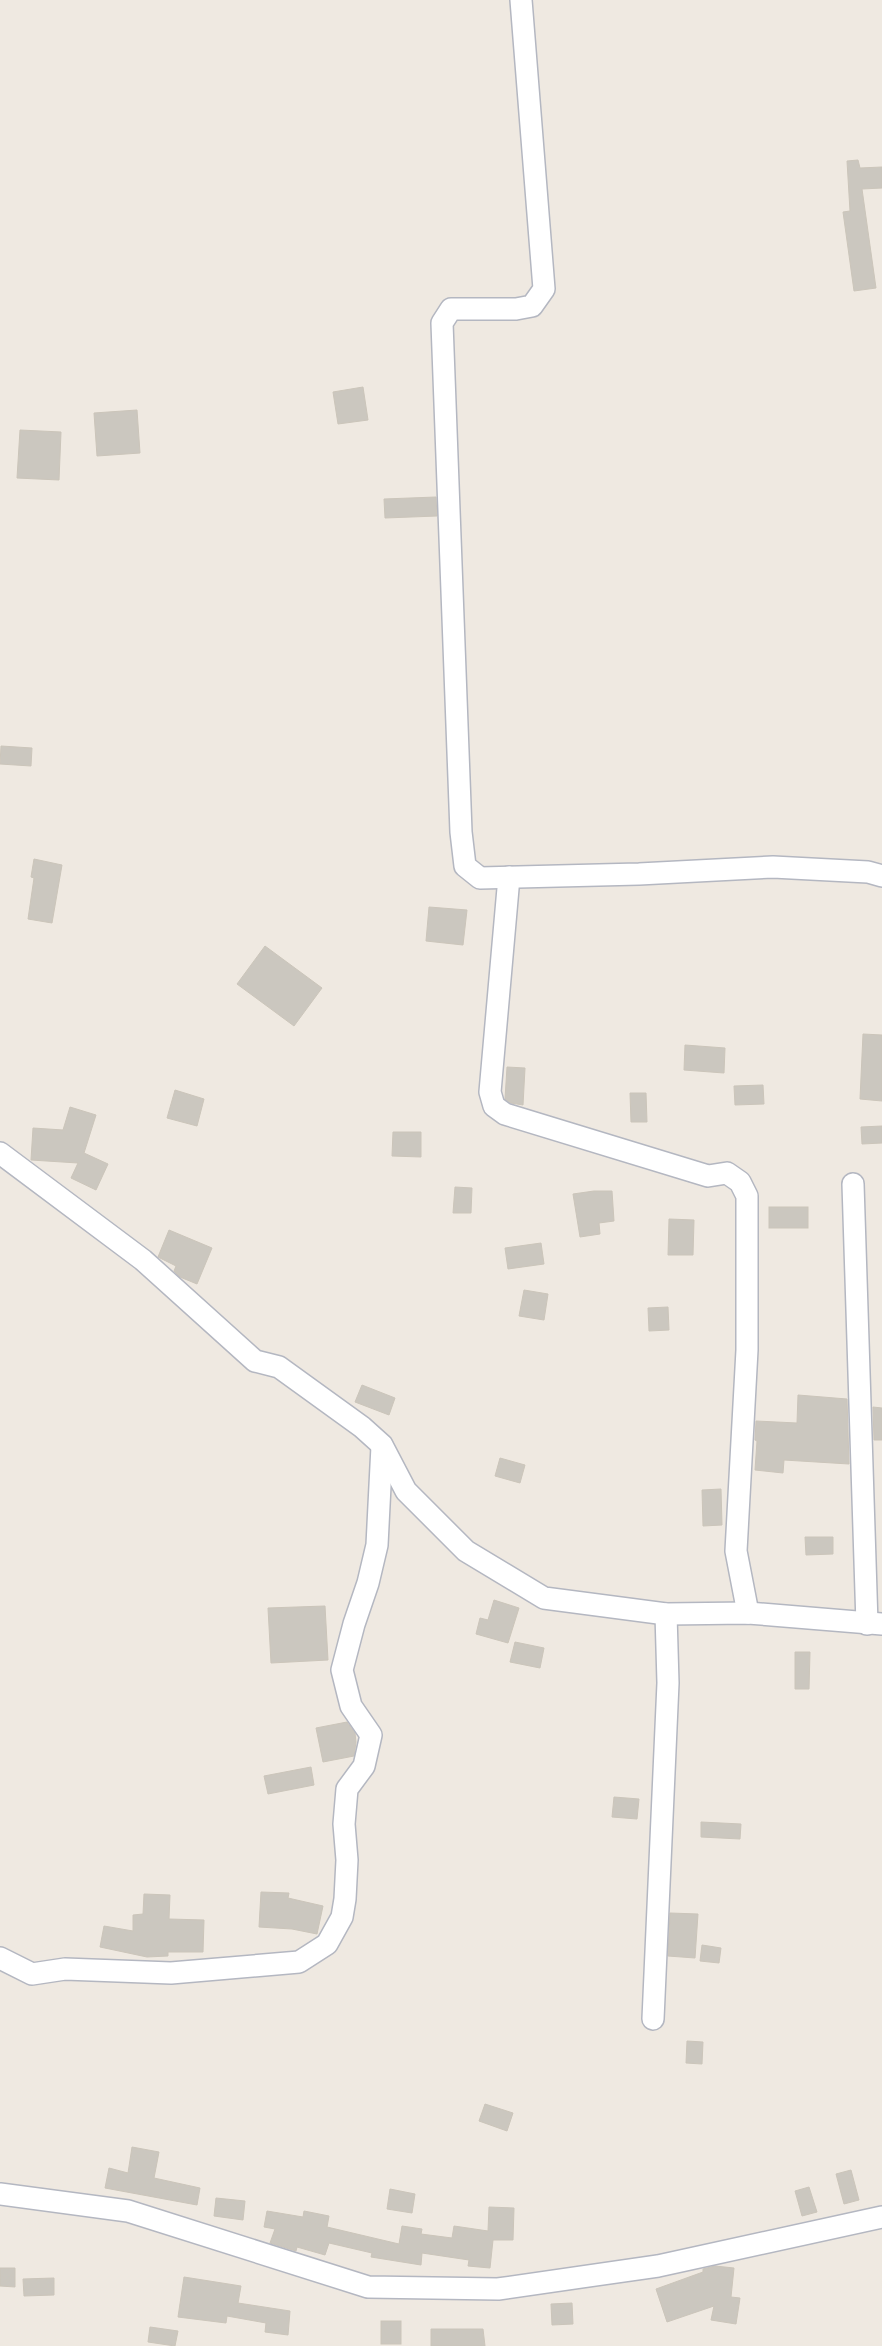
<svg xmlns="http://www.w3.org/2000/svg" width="882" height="2346" font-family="Quicksand,sans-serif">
	<rect width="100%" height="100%" fill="#efe9e1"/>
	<g fill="#cbc7bf" stroke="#cbc5ba">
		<polygon points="858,160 860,168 882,167 882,188 862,189 876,288 854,291 843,212 850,211 847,161"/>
		<polygon points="363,387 368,420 338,424 333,392"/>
		<polygon points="137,410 140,453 97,456 94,413"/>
		<polygon points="20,430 61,432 59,480 17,478"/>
		<polygon points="436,497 437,516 385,518 384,499"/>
		<polygon points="1,746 32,748 31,766 0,764"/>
		<polygon points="34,859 62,865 52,923 28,919 34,878 31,877"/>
		<polygon points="429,907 467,910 463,945 426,941"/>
		<polygon points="265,946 322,988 294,1026 237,984"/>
		<polygon points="863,1034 882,1035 882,1101 860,1099"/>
		<polygon points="685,1045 725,1048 724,1073 684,1070"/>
		<polygon points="507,1067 525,1068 523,1105 511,1103 505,1099"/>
		<polygon points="763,1085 764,1104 735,1105 734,1086"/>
		<polygon points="175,1090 204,1099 197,1126 167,1118"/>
		<polygon points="630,1093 646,1093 647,1122 631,1122"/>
		<polygon points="70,1107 96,1115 84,1153 108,1164 96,1190 71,1178 78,1163 31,1160 33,1128 63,1130"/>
		<polygon points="882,1126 882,1143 862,1144 861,1127"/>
		<polygon points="393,1132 421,1132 421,1157 392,1156"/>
		<polygon points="455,1187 472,1188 471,1213 453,1213"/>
		<polygon points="594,1191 612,1191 614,1221 599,1223 600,1234 580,1237 573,1194"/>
		<rect x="769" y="1207" width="39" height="21"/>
		<polygon points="669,1219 694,1220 693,1255 668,1255"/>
		<polygon points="169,1230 212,1248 197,1284 180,1277 174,1271 176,1266 158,1257"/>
		<polygon points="541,1243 544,1264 508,1269 505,1248"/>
		<polygon points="524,1290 548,1294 544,1320 519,1316"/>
		<polygon points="668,1307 669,1330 649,1331 648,1308"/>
		<polygon points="362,1385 395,1398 389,1415 355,1402"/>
		<polygon points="798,1395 847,1399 849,1464 784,1460 783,1473 755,1470 757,1441 755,1440 756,1421 797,1423"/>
		<polygon points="873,1407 882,1408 882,1440 874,1440"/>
		<polygon points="500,1458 525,1465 520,1483 495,1476"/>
		<polygon points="721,1489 722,1525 703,1526 702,1490"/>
		<polygon points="805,1537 833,1537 833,1554 806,1555"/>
		<polygon points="494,1600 519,1608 508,1643 476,1634 480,1618 488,1620"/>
		<polygon points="325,1606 328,1660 271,1663 268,1608"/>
		<polygon points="515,1642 544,1648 540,1668 510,1662"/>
		<polygon points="795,1652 810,1652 809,1689 795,1689"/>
		<polygon points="347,1722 355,1733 356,1742 354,1756 323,1762 316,1728"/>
		<polygon points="311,1767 314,1785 268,1794 264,1776"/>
		<polygon points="614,1797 639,1799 637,1819 612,1817"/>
		<polygon points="701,1822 741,1824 740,1839 701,1837"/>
		<polygon points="261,1892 289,1893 288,1898 323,1906 317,1934 292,1929 259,1927"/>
		<polygon points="144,1894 170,1895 169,1919 204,1920 203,1952 168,1952 168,1956 147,1957 100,1947 104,1926 133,1931 133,1915 143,1914"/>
		<polygon points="670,1913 698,1914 695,1958 668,1956"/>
		<polygon points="702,1945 721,1948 719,1963 700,1961"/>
		<polygon points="687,2041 703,2042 702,2064 686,2063"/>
		<polygon points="485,2104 513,2113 507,2131 479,2121"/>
		<polygon points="132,2147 159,2152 154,2178 200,2188 197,2205 105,2188 109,2168 128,2173"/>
		<polygon points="851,2170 859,2200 844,2204 836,2174"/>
		<polygon points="809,2187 817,2212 802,2216 795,2191"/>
		<polygon points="390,2189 415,2194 412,2213 387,2209"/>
		<polygon points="216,2198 245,2201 243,2220 214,2216"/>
		<polygon points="489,2207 514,2208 513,2240 493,2240 490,2268 468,2266 469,2260 422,2253 421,2265 371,2257 372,2253 329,2243 325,2255 297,2247 296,2251 270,2243 275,2229 264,2227 267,2211 303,2217 304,2211 329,2216 327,2227 399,2244 402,2226 422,2229 421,2234 452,2238 454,2226 488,2231"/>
		<polygon points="715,2266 734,2268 731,2297 740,2298 736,2324 711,2320 714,2306 667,2322 656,2289 703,2272 703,2269"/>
		<polygon points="0,2268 15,2268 15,2287 0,2286"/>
		<polygon points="184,2277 241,2286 238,2303 290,2311 288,2335 265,2332 266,2323 227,2316 226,2323 178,2317"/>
		<polygon points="54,2278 54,2295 24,2296 23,2279"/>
		<polygon points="572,2303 573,2324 552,2325 551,2304"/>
		<rect x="381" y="2321" width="20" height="23"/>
		<polygon points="150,2327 178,2331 175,2346 148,2342"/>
		<polygon points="431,2329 483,2329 485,2346 431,2346"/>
	</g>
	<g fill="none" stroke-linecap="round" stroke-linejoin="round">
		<g stroke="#b4b7c1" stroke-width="24">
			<g id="minor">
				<polyline points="521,0 544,289 532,306 516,309 451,309 442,323 461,832 465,866 480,878 639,874 773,867 868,872 882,876"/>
				<polyline points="509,877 490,1092 494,1106 505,1114 708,1176 727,1173 740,1182 747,1196 747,1350 736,1551 748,1613"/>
				<polyline points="0,1153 143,1260 255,1361 279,1367 362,1427 382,1445 406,1491 466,1551 544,1598 666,1614 748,1613 882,1624"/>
				<polyline points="853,1184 867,1624"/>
				<polyline points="0,1958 32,1974 65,1969 171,1973 299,1962 327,1944 342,1917 345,1899 347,1860 344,1824 347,1789 364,1766 371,1735 351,1706 342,1670 354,1624 368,1583 377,1545 382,1446"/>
				<polyline points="653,2019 668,1683 666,1614"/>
				<polyline points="0,2194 128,2211 368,2287 498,2289 658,2266 882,2217"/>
			</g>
		</g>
		<use href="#minor" stroke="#fff" stroke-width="21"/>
	</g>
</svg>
